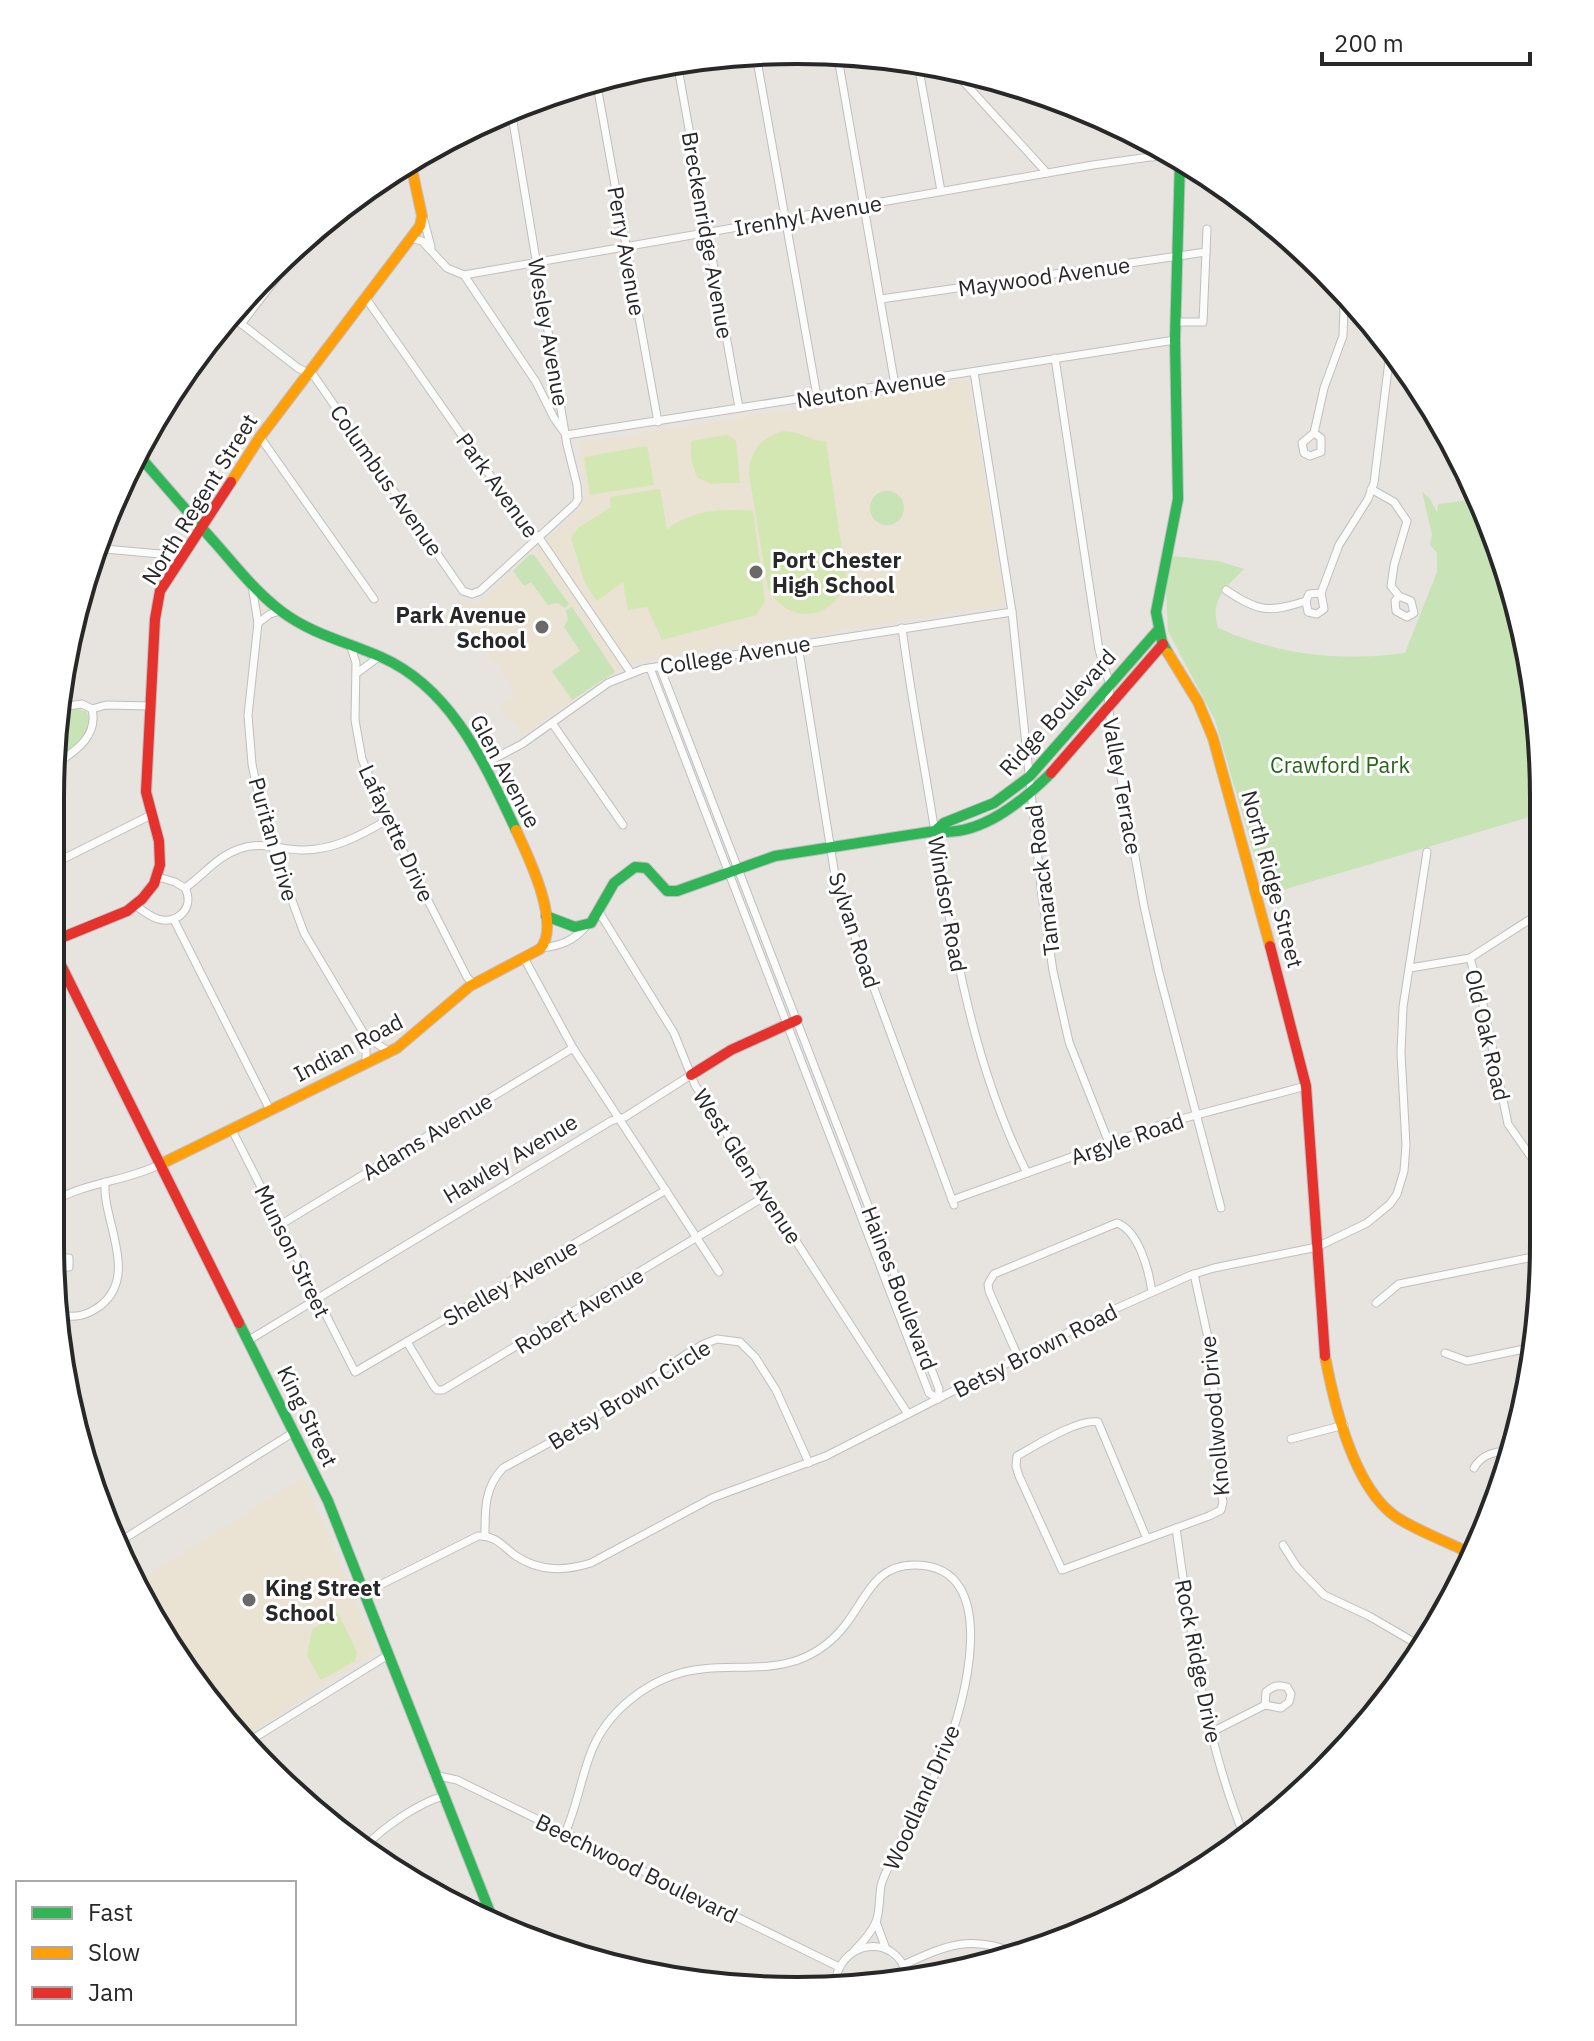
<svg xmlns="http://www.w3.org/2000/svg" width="1594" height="2041" font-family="'IBM Plex Sans',sans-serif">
	<rect width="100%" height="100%" fill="#e7e3de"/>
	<g fill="#eae2d2">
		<polygon points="968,382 1005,605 638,661 593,685 522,736 516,722 511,723 500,708 515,696 508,680 496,663 483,649 471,649 457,617 444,617 461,599 475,604 483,600 530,554 536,554 551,535 580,510 586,497 579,443 887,395 898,391 941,383"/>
		<polygon points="304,1477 376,1651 242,1737 150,1618 136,1583"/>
	</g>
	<g fill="#c8e3b6">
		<path d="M1422,491l8,8 7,13 1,-8 40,-5 27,58 37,191 1,65 -277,82 -51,-175 -47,-89 -2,-43 7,-32 45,5 26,8c-17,17 -35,31 -26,59 61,27 122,34 187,25l32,-81v-19l-7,-8 2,-10z"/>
		<circle cx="887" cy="508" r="17"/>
		<polygon points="529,555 534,555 569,604 565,608 557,603 548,605 531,582 524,586 513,571"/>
		<polygon points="572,607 615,672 572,700 552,671 580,651 564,627 568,619 566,610"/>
		<path d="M71,708l15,3 4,8c-4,22 -21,32 -38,43l7,-52z"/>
	</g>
	<g fill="#d3e7b3">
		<path d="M783,431c18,0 31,12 43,10l22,150c-9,2 -12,10 -20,16 -22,15 -49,4 -60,-19l-19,-114c0,-22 13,-37 34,-43z"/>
		<polygon points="728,435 736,441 740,483 711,484 697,477 691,460 691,441"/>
		<polygon points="647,446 654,485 590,495 584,457"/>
		<path d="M660,489l7,41c21,-20 59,-22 86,-19l12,91 -9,13 -94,25 -15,-33 -19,3 -5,-28 -26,19 -12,-18 -14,-45 7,-10 33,-21 -1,-10z"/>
		<polygon points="338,1613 357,1652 355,1661 321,1680 307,1656 312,1630"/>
	</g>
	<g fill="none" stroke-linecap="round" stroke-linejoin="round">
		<g stroke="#c0bfc0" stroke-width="9">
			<g id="street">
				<polyline points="837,52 895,385"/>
				<polyline points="756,55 817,396"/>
				<polyline points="677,62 739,408"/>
				<polyline points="918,64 941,191"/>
				<polyline points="952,69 1047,173"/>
				<polyline points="596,80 658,422"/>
				<polyline points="1153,157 1154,144"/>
				<polyline points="423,217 431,247"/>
				<polyline points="410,238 422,241 447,268 464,275 536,382 554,418 566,435 1175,340"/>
				<polyline points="464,275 1093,165 1171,154"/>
				<polyline points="365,297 529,531 538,536 631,673"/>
				<polyline points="881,299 1206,252"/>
				<polyline points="230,315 298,368 314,376 463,591 472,594 480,591 575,504 578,499 577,485 567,445 511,110"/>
				<polyline points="1175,322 1203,322 1207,229"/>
				<polyline points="241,324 315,228"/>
				<polyline points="1055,358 1099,650 1110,685 1108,706 1144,906 1159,973 1221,1208"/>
				<polyline points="974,372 1012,612 1042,896 1053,971 1069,1042 1109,1143"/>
				<polyline points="1314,433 1321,438 1321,452 1310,456 1304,453 1302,443 1314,433 1324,388 1343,336 1344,307 1341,288"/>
				<polyline points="260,437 374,599"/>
				<polyline points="1371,489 1394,502 1407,521 1394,565 1391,586 1399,596 1411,601 1414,613 1407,617 1396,611 1395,601 1399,596"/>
				<polyline points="94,548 182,556"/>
				<polyline points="252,586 258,623 248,715 252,764 265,827 304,933 366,1037 390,1052"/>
				<path d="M1226,590c32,22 43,23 80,11l3,-7 12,-1"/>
				<polyline points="1321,593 1339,545 1368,499 1374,483 1389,361 1392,351"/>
				<polyline points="1306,601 1308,612 1317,614 1324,609 1321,593"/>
				<polyline points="258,623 270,614 280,611"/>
				<path d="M902,628c8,62 20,124 30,186 20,122 39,248 95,359"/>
				<polyline points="74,644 75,629"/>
				<polyline points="350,644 356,663 355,720 362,759 387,820 467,977 473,984"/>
				<polyline points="798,645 837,888 954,1205"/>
				<polyline points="660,667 939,1389 938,1399"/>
				<polyline points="650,668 929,1393 938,1399"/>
				<polyline points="357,673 380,656"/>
				<polyline points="60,707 82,704 92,709 106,705 151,706"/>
				<polyline points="552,723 623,825"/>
				<polyline points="484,764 522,744 608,683 643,669 1012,612"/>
				<path d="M52,767c20,-14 47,-29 40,-58"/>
				<polyline points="51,865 151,815"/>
				<path d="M185,888c19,-13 31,-31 54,-39 22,-8 39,0 61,1 32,1 60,-14 87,-30"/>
				<path d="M135,905c7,5 14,11 23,14 20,6 37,-12 27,-31l-10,-6 -20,-6"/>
				<polyline points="599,912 674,1033 695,1085 908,1414"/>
				<polyline points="174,920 270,1110"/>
				<path d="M541,948c19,-2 33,-7 45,-22"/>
				<polyline points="524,958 573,1048 719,1272"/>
				<polyline points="1470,958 1484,1008 1508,1124 1536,1164 1544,1197"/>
				<polyline points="1410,968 1470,958 1529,920 1543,916"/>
				<polyline points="366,1064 366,1037"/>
				<polyline points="231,1128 355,1372 666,1190"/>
				<polyline points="952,1200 1166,1123 1306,1086"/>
				<path d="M50,1203c35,-21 75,-21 111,-39"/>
				<polyline points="280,1225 573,1048"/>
				<polyline points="50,1241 60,1258 58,1263 60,1267 69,1267 69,1258 60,1258"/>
				<polyline points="1376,1303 1399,1284 1543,1255"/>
				<path d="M59,1315c17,3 27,1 41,-9 40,-31 2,-85 5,-124"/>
				<polyline points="249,1340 611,1121 625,1117 691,1075"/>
				<polyline points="407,1342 433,1385 437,1390 443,1390 767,1195"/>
				<polyline points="1445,1353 1467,1361 1534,1347"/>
				<path d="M1019,1359l-30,-68 -1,-7 6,-10 123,-51c22,8 32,48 35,69"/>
				<polyline points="1291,1439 1344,1425"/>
				<path d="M1474,1468c7,-13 22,-18 37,-16"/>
				<path d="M1176,1528c15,106 28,210 69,310"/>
				<path d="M485,1536c0,-26 -1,-48 18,-68l90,-49 92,-64 19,-11 13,-5 23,3 15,15 21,33 33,73"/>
				<path d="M1147,1539l-49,-117c-19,-4 -63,24 -81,34l-1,10 3,10 43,94 147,-54 12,-6 2,-8 -4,-19 -7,-127 -18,-82"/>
				<polyline points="119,1542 294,1432"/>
				<polyline points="1283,1545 1297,1567 1324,1595 1369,1616 1424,1648"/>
				<path d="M364,1593l114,-57c18,-1 25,11 38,20 24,16 49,15 75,7l121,-65 114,-42 280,-143 85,-38 23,-7 103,-21 50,-24 23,-19 7,-10 7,-23 2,-26 -5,-92 2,-46 24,-155"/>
				<polyline points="1418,1659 1430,1629 1459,1582"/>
				<path d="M1210,1733l55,-28 16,3 8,-6 2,-8 -4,-7c-9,-3 -14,-1 -21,5l-1,13"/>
				<polyline points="246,1743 388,1655"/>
				<polyline points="434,1775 457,1780 839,1967"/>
				<path d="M565,1833c11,-24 15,-50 24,-75 16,-48 64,-84 113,-89 33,-4 64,2 96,-9 19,-7 36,-20 48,-36 21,-27 29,-60 70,-59 88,1 48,142 28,190 -15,35 -36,68 -51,103 -4,9 -10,18 -12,28 -2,11 -1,26 -5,36 -5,11 -14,21 -22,29"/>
				<path d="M365,1846c21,-20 50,-41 78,-50"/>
				<polyline points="876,1922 886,1949"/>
				<path d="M903,1965c44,-20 68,-31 115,-11"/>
				<path d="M835,1986c2,-46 62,-55 72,-10"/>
			</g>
		</g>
		<g stroke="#c0bfc0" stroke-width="12">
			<g id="fast">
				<path d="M142,459c25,29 50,58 76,87 20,23 39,47 63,65 30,23 66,31 100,46 71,31 103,106 135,173"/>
				<polyline points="1168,653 1162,642 1156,612 1178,499 1175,340 1180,160"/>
				<polyline points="935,831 944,823 994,803 1029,777 1159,629"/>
				<path d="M546,916l29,11 16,-4 23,-40 21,-16 11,1 21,23h10l98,-35 160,-25c44,7 87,-29 116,-58"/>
				<polyline points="239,1323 328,1501 493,1920"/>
			</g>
		</g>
		<g stroke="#c0bfc0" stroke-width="12">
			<g id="slow">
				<polyline points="231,482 260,437 420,226 422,216 410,160"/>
				<polyline points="1168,653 1198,702 1213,738 1270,946"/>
				<path d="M161,1164l236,-116 73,-62 70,-37c22,-24 -12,-93 -24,-119"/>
				<path d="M1325,1356c9,48 27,125 66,157 16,14 62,31 83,42"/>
			</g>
		</g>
		<g stroke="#c0bfc0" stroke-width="12">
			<g id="jam">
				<polyline points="1051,773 1163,644"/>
				<polyline points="51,942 127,911 142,899 154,884 160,865 159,841 146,792 155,619 160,591 231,482"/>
				<polyline points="51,945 239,1323"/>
				<polyline points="1270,946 1306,1086 1325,1356"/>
				<polyline points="691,1075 731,1050 797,1020"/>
			</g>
		</g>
		<use href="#street" stroke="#fbfbfa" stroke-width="7"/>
		<use href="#fast" stroke="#30b455" stroke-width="10"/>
		<use href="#slow" stroke="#ff9f0a" stroke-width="10"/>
		<use href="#jam" stroke="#e5322d" stroke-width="10"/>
	</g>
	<g fill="#6b6968" stroke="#fff" stroke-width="3">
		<circle cx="756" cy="572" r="8"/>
		<circle cx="542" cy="627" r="8"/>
		<circle cx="249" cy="1600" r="8"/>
	</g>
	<g text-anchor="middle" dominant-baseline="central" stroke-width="6" stroke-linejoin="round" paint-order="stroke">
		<g font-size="22" fill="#282828" stroke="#fff">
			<text transform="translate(808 215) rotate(-10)">Irenhyl Avenue</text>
			<text transform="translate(708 235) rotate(80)">Breckenridge Avenue</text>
			<text transform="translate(627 251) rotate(80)">Perry Avenue</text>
			<text transform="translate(1044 276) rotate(-8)">Maywood Avenue</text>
			<text transform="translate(549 332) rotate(80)">Wesley Avenue</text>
			<text transform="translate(871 388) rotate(-9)">Neuton Avenue</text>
			<text transform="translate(387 480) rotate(55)">Columbus Avenue</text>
			<text transform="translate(498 485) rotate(54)">Park Avenue</text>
			<text transform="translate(199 499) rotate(-58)">North Regent Street</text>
			<text transform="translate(735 654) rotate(-9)">College Avenue</text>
			<text transform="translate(1057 712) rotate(-48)">Ridge Boulevard</text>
			<text transform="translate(506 771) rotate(62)">Glen Avenue</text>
			<text transform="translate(1123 786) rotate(80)">Valley Terrace</text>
			<text transform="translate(397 833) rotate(65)">Lafayette Drive</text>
			<text transform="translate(274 839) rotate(74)">Puritan Drive</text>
			<text transform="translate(1273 879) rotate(75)">North Ridge Street</text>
			<text transform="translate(1042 880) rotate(-97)">Tamarack Road</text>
			<text transform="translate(948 904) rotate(80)">Windsor Road</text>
			<text transform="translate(855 930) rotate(72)">Sylvan Road</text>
			<text transform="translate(1488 1035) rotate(77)">Old Oak Road</text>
			<text transform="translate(348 1047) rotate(-28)">Indian Road</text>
			<text transform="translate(427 1136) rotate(-31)">Adams Avenue</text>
			<text transform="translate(1127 1138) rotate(-19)">Argyle Road</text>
			<text transform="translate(510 1158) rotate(-31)">Hawley Avenue</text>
			<text transform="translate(748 1166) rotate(57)">West Glen Avenue</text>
			<text transform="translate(293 1251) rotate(64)">Munson Street</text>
			<text transform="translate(510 1282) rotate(-30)">Shelley Avenue</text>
			<text transform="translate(900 1288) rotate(69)">Haines Boulevard</text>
			<text transform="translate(579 1310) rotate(-31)">Robert Avenue</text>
			<text transform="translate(1035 1350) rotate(-27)">Betsy Brown Road</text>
			<text transform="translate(629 1394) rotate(-32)">Betsy Brown Circle</text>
			<text transform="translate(308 1416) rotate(64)">King Street</text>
			<text transform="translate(1214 1416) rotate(-95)">Knollwood Drive</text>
			<text transform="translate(1199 1661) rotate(79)">Rock Ridge Drive</text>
			<text transform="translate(921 1797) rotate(-66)">Woodland Drive</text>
			<text transform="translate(637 1868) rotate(26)">Beechwood Boulevard</text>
		</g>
		<g font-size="22" font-weight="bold" fill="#282828" stroke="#fff" text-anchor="start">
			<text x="772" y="559">Port Chester<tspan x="772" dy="25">High School</tspan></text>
			<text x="526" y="614" text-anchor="end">Park Avenue<tspan x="526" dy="25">School</tspan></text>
			<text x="265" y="1587">King Street<tspan x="265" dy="25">School</tspan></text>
		</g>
		<g font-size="22" fill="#276519" stroke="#fff">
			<text x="1340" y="764">Crawford Park</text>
		</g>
	</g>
	<path d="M0 0H1594V2041H0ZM797 64H797A733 733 0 0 1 1530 797V1244A733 733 0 0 1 797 1977H797A733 733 0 0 1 64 1244V797A733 733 0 0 1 797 64Z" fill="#fff" fill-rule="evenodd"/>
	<path fill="none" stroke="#282828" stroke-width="4" d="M797 64H797A733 733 0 0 1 1530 797V1244A733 733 0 0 1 797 1977H797A733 733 0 0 1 64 1244V797A733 733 0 0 1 797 64Z"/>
	<rect x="16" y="1881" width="280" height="144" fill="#ffffff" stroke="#a9a9a9" stroke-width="2"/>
	<rect x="32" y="1907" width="40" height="12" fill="#30b455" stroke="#a9a9a9" stroke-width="2"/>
	<text x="88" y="1921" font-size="24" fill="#282828">Fast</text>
	<rect x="32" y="1947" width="40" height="12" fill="#ff9f0a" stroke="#a9a9a9" stroke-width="2"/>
	<text x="88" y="1961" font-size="24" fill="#282828">Slow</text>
	<rect x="32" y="1987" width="40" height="12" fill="#e5322d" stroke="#a9a9a9" stroke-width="2"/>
	<text x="88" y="2001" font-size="24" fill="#282828">Jam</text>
	<path d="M1322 52v12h208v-12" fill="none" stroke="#282828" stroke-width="4"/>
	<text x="1334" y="52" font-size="24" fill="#282828" stroke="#ffffff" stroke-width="6" paint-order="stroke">200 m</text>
</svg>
